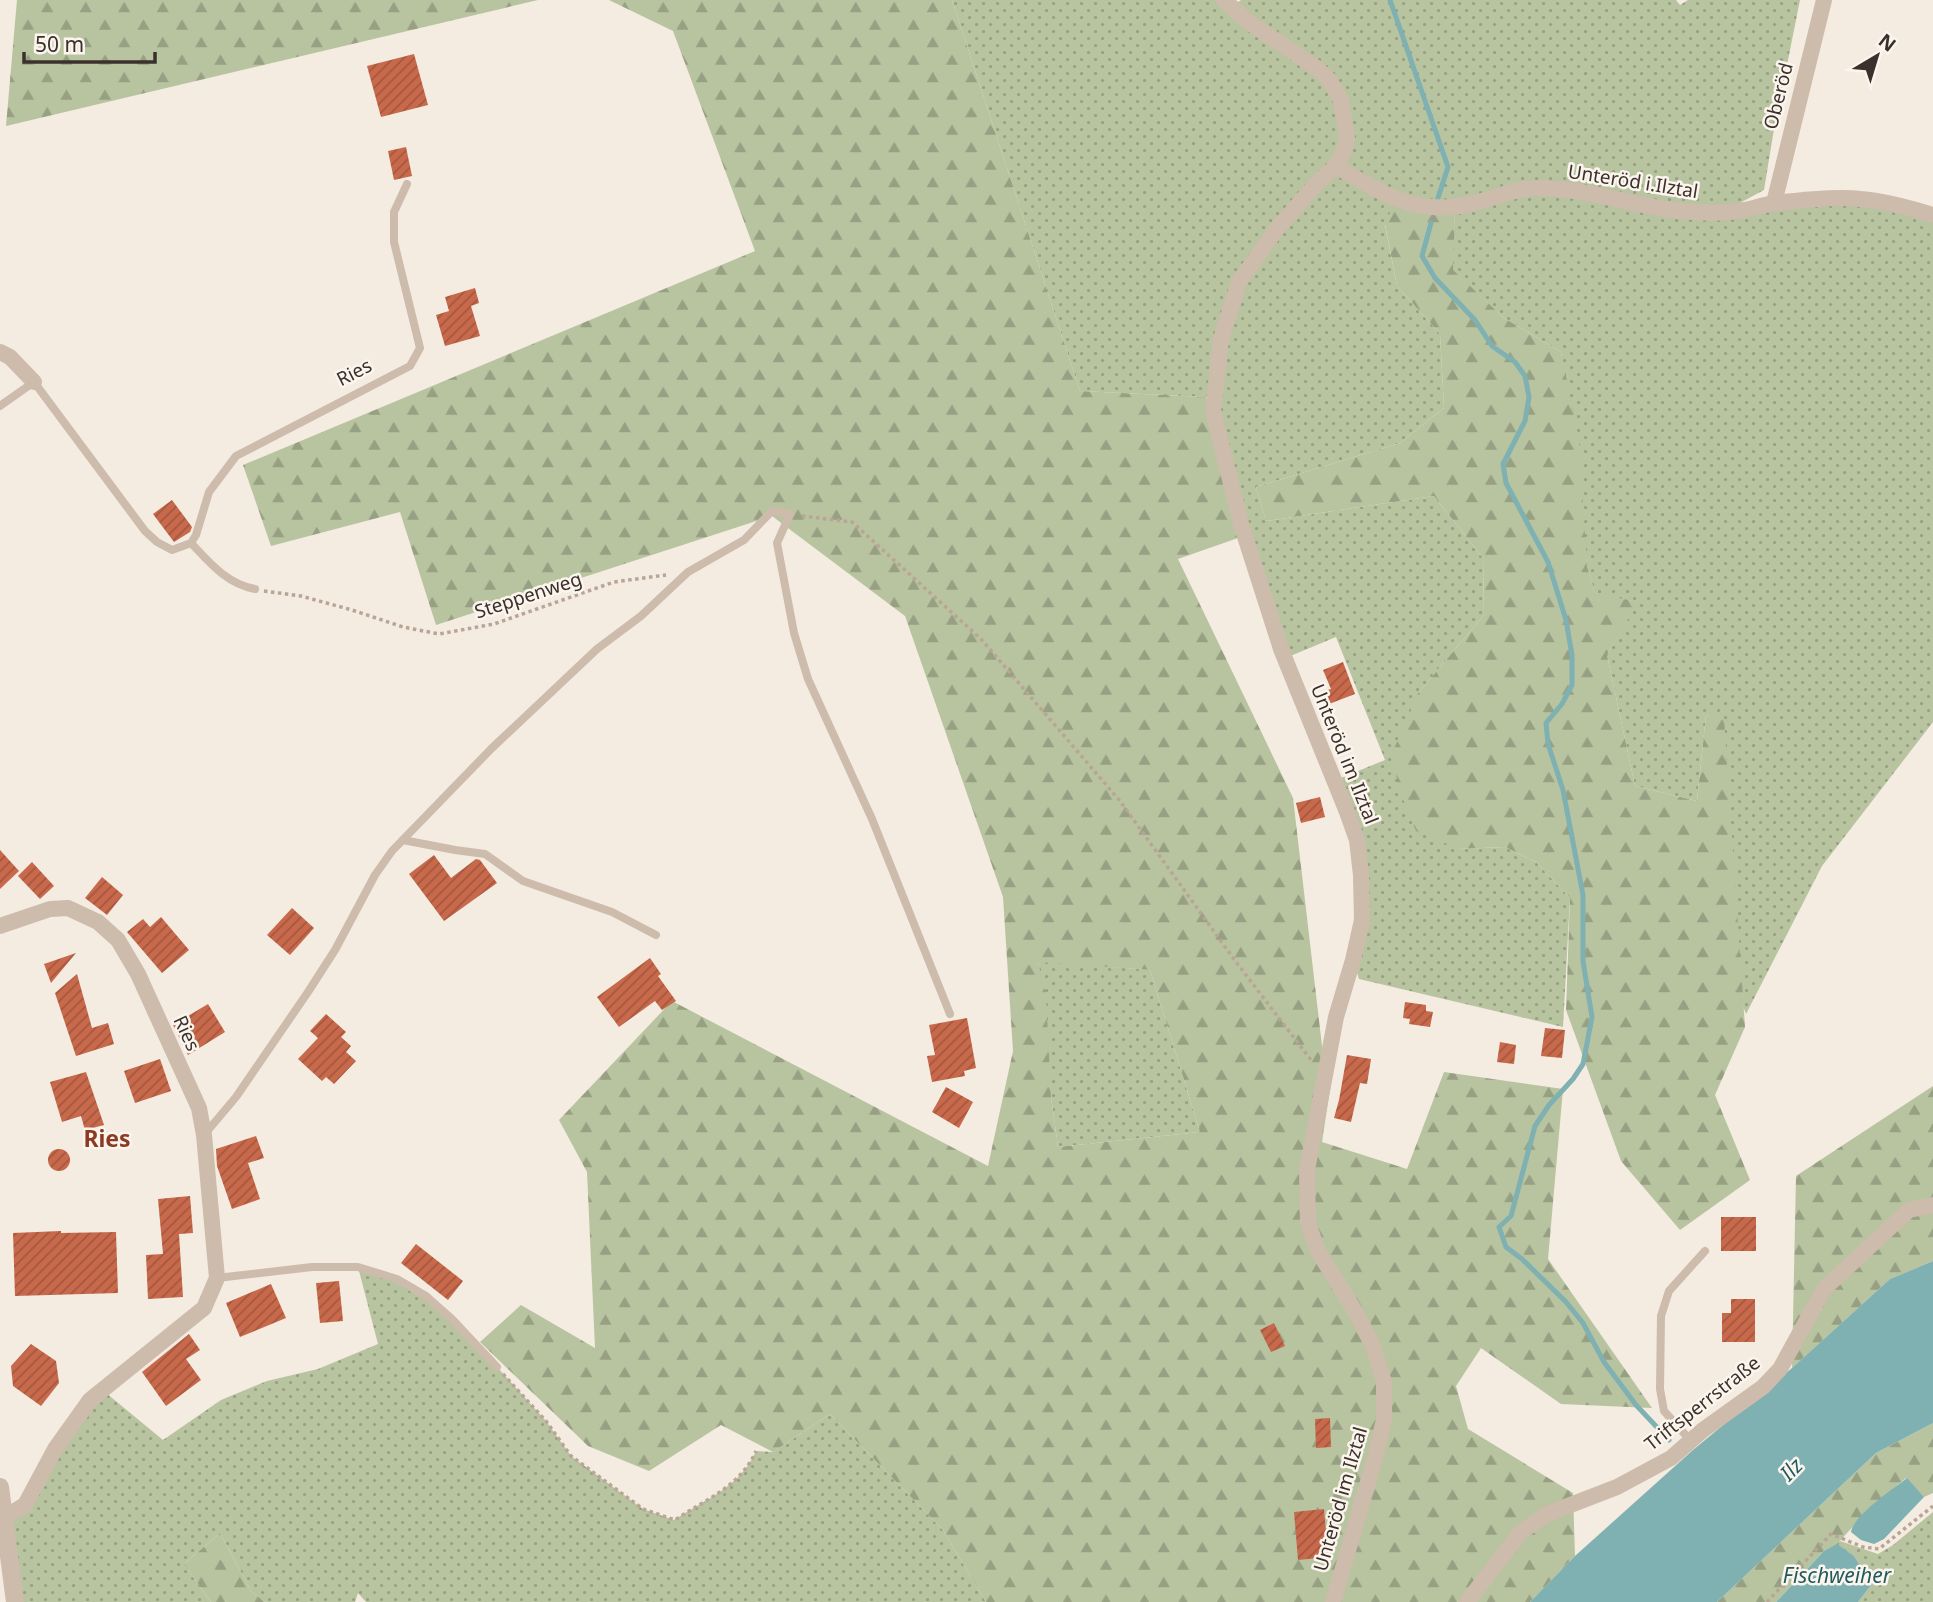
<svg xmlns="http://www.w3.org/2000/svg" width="1933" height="1602" font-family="'Noto Sans',sans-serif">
	<defs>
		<pattern id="grass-dots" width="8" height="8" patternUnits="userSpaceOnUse" patternTransform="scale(1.75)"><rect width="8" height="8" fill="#b8c4a0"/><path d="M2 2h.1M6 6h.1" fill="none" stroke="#97a083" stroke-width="1.8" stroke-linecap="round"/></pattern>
		<pattern id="forest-firs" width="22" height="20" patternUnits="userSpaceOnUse" patternTransform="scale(1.75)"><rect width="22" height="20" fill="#b8c4a0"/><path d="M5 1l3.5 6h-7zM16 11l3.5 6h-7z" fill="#97a083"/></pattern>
		<pattern id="building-hatch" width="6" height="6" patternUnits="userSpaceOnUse" patternTransform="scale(1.75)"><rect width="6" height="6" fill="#c8694b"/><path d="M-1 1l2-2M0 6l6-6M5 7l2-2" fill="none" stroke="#a4573f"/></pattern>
	</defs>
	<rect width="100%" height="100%" fill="#f4ebe1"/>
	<g fill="url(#grass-dots)">
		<polygon points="952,0 1224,0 1231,7 1241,0 1676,0 1680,5 1688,0 1800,0 1773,135 1764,190 1723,212 1859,198 1933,215 1933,722 1822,866 1746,1014 1743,1006 1723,720 1706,715 1697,801 1635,786 1607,655 1637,602 1595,594 1587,566 1561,352 1504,318 1452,270 1455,208 1385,225 1397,286 1440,334 1444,408 1400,443 1256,487 1266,521 1434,496 1483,558 1484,615 1419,692 1459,849 1505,847 1536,862 1570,898 1563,1027 1359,979 1353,960 1361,875 1336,780 1385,760 1336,637 1288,657 1281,649 1214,395 1206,397 1080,391"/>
		<polygon points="1038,961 1150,970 1200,1132 1058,1147 1051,1097"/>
		<path d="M358,1267l39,12 29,17 71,71 49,54 25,35 72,53 31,11c32,-21 66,-33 82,-69l17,1 57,-38 113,116 43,72h-620l-8,-9 -3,9h-90l-14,-11 -31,-58 -36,31 27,38h-196l-12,-84 12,-6 85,-124 63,52 58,-40 46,-19 51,-12 60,-25z"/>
		<polygon points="1933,1512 1933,1602 1858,1602 1872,1584 1854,1556 1837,1545 1824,1551 1840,1541 1878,1554 1893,1545"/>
	</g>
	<g fill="url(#forest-firs)" fill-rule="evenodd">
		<polygon points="17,0 538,0 6,126"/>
		<path d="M609,0h343l128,391 126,6 32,141 -60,21 115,239 33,282 5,3 -9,59 85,27 37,-97 119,17 -15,170 104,149 -91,-4 -80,-56 -25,38 12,43 105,64 2,63 -45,46h-544l-43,-72 -113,-116 -57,38 -52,-27 -72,46 -61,-25 -108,-104 41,-37 74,43 -8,-176 -28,-52 113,-119 316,165 25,-115 -10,-154 -98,-281 -133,-100 -336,109 -36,-113 -129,34 -28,-81 512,-214 -82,-220zM1038,962l112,8 50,162 -142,15 -7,-50 -5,-102z"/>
		<polygon points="1396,199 1455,208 1453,270 1504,318 1561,352 1579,440 1587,566 1595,593 1638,602 1607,655 1635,786 1697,801 1706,715 1724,719 1745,1027 1715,1095 1750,1180 1680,1230 1621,1161 1566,1010 1570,898 1536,862 1505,847 1459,849 1416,831 1398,787 1393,751 1419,692 1484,615 1483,558 1434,496 1266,521 1256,487 1400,443 1444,408 1440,334 1397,286 1385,224"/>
		<polygon points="1933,1086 1933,1261 1890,1279 1792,1368 1796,1176"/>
		<polygon points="1933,1423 1933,1493 1924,1497 1906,1478 1869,1509 1837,1544 1824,1551 1776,1602 1717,1602 1876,1453"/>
		<polygon points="220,1533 251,1591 265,1602 211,1602 184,1564"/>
	</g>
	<g fill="#7fb0b2">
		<polygon points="1933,1261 1933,1423 1876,1453 1717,1602 1530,1602 1575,1556 1693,1450 1792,1368 1890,1279"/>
		<path d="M1907,1478l17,19 -40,42 -10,5 -13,-4 -10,-8c3,-17 42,-43 56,-54z"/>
		<polygon points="1837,1544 1854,1556 1872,1584 1858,1602 1776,1602 1824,1551"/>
	</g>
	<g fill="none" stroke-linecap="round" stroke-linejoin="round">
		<g stroke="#7fb0b2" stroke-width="5">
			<polyline points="1390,0 1448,167 1438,198"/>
			<polyline points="1431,223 1422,256 1435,278 1475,320 1492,346 1515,362 1525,376 1529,397 1525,421 1503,464 1506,483 1548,562 1566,620 1572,655 1572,685 1562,704 1546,723 1548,744 1563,790 1583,895 1583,961 1592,1017 1583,1064 1573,1079 1549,1105 1535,1126 1511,1216 1499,1227 1506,1247 1522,1259 1566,1302 1583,1323 1604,1362 1636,1405 1669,1440"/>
		</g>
	</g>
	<g fill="url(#building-hatch)">
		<polygon points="414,54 428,105 381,117 367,66"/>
		<polygon points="406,147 412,176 394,180 388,151"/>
		<polygon points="475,288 479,303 471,306 480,336 445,346 436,315 449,311 445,297"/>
		<polygon points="172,500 192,527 190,532 174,542 153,514"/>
		<polygon points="1343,662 1355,694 1329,704 1324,691 1331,689 1323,670"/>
		<polygon points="1320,797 1325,817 1301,823 1296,803"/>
		<polygon points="0,850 19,871 0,889"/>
		<polygon points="434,855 451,878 476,859 480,860 497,883 444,921 409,874"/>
		<polygon points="32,862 54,886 40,899 18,876"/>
		<polygon points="102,877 123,895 107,915 85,898"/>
		<polygon points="292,908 314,928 290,955 267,935"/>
		<polygon points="161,917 189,950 162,973 127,932 143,919 150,927"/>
		<polygon points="76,953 51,983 44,964"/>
		<polygon points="650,958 661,974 658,976 676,1001 662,1010 655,1001 619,1027 597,997"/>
		<polygon points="77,974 92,1028 108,1023 114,1044 76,1056 55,993"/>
		<polygon points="1405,1002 1426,1005 1426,1011 1433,1012 1430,1027 1409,1024 1410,1019 1403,1018"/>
		<polygon points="208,1004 225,1032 188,1055 173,1025"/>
		<polygon points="326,1014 346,1032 341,1037 351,1046 346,1052 356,1061 334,1084 326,1077 322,1081 298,1059 318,1038 310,1031"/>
		<polygon points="967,1018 976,1068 964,1071 965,1076 932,1082 927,1056 935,1055 929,1025"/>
		<polygon points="1545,1028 1565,1030 1562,1058 1541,1056"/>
		<polygon points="1500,1042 1516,1045 1514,1064 1497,1062"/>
		<polygon points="1347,1055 1371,1059 1367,1084 1360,1083 1351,1122 1334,1118 1339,1100"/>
		<polygon points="160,1059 171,1091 135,1103 124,1071"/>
		<polygon points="86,1072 104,1125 85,1130 81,1116 62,1122 50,1082"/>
		<polygon points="946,1087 973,1102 959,1128 932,1112"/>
		<polygon points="256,1136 264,1158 248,1163 260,1199 232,1209 217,1166 216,1149"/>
		<circle cx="59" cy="1160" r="11"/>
		<polygon points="190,1196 193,1233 179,1234 183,1297 148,1299 146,1255 163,1254 158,1199"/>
		<rect x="1721" y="1217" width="35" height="34"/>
		<polygon points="61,1231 61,1233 116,1232 118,1293 15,1296 13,1233"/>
		<polygon points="416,1244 463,1281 448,1300 401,1263"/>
		<polygon points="339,1281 343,1321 320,1323 316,1283"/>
		<polygon points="271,1284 286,1318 240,1337 226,1303"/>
		<polygon points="1731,1299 1755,1299 1755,1342 1722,1342 1722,1313 1731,1313"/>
		<polygon points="1274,1323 1285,1346 1271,1352 1260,1330"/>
		<polygon points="189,1334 200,1350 186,1359 201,1380 166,1406 142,1372"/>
		<polygon points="31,1344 56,1361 59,1383 41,1406 13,1386 11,1366"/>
		<polygon points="1330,1418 1331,1447 1316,1448 1315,1419"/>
		<polygon points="1324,1509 1328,1557 1298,1560 1294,1512"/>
	</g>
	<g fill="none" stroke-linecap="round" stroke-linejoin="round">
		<g stroke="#b9a596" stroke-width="3.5" stroke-dasharray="3.5 3.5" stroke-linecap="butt">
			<polyline points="802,516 852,522 981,639 1120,801 1236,962 1311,1060"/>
			<polyline points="264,591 301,596 352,610 403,627 439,634 494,624 614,582 666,575"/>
			<path d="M503,1374l43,47 25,35 72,53 32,11c31,-21 65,-33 81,-69"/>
			<polyline points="1767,1602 1831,1534 1863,1547 1879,1549 1933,1506"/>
		</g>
		<g stroke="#cdbbac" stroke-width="8">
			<polyline points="0,406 34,382 145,531 157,542 172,550 191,543 196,535 209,492 236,456 410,366 420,348 394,242 394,212 407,184"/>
			<path d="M191,543c19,20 36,41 64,46"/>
			<polyline points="403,840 455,850 485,854 523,881 612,912 656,935"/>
			<polyline points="204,1135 236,1097 308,992 335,950 375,875 392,851 491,749 597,649 641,616 688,572 744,540 772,511 790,514 777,543 794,633 808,679 872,819 950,1014"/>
			<polyline points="217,1278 312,1267 358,1267 397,1279 426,1296 452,1319 497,1367"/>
			<polyline points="1691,1441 1664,1411 1660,1389 1661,1316 1669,1291 1705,1251"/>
		</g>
		<g stroke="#cdbbac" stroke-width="16">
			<polyline points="1224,0 1250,23 1318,69 1330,81 1341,100 1347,137 1344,151 1336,166 1316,184 1276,230 1239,282 1221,339 1213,411 1241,524 1281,649 1347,812 1357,840 1361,875 1362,920 1353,960 1336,1017 1307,1170 1308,1223 1318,1251 1358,1316 1373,1346 1384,1382 1384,1419 1376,1455 1333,1602"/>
			<path d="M1336,166c44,27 84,52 138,37 21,-5 38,-14 61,-15 51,-1 105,21 157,24 18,1 35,1 53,-2 10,-2 20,-6 31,-7 24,-3 61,-7 85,-4 24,2 49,9 72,16"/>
			<polyline points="1774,203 1824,0"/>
			<polyline points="0,352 10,357 34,382"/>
			<polyline points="0,926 50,909 68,908 98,922 118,940 138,974 199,1108 204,1135 217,1278 204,1308 90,1400 55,1449 25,1505 3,1518"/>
			<polyline points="1467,1602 1521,1532 1547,1514 1617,1487 1671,1458 1703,1430 1763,1387 1780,1369 1824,1289 1909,1210 1933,1205"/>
		</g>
		<polyline stroke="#cdbbac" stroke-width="18" points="0,1487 15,1602"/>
	</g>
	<g text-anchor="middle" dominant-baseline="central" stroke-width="5" stroke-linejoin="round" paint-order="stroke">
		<g font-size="19" fill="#3b302b" stroke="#fbf5ee">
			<text transform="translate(1778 96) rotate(-76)">Oberöd</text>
			<text transform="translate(1633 181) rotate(9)">Unteröd i.Ilztal</text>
			<text transform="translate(354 372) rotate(-27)">Ries</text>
			<text transform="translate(528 595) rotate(-18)">Steppenweg</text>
			<text transform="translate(1345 754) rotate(68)">Unteröd im Ilztal</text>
			<text transform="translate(187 1033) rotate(65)">Ries</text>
			<text transform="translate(1702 1403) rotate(-38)">Triftsperrstraße</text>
			<text transform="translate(1340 1499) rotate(-74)">Unteröd im Ilztal</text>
		</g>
		<g font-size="21" font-style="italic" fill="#1f5a5e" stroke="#fbf5ee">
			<text transform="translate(1791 1469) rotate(-46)">Ilz</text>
			<text x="1837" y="1575">Fischweiher</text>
		</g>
		<g font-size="23" font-weight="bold" fill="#8c3b22" stroke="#fbf5ee">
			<text x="107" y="1138">Ries</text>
		</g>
	</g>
	<g transform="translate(1877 56) rotate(38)" stroke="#fbf5ee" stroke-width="5" paint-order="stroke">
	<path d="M0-5L12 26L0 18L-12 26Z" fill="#3b302b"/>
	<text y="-10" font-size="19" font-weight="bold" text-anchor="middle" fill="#3b302b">N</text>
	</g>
	<path d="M24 52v10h131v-10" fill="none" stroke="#3b302b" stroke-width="3.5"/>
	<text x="35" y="52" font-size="21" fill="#3b302b" stroke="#fbf5ee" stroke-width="5" paint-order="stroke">50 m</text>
</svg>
